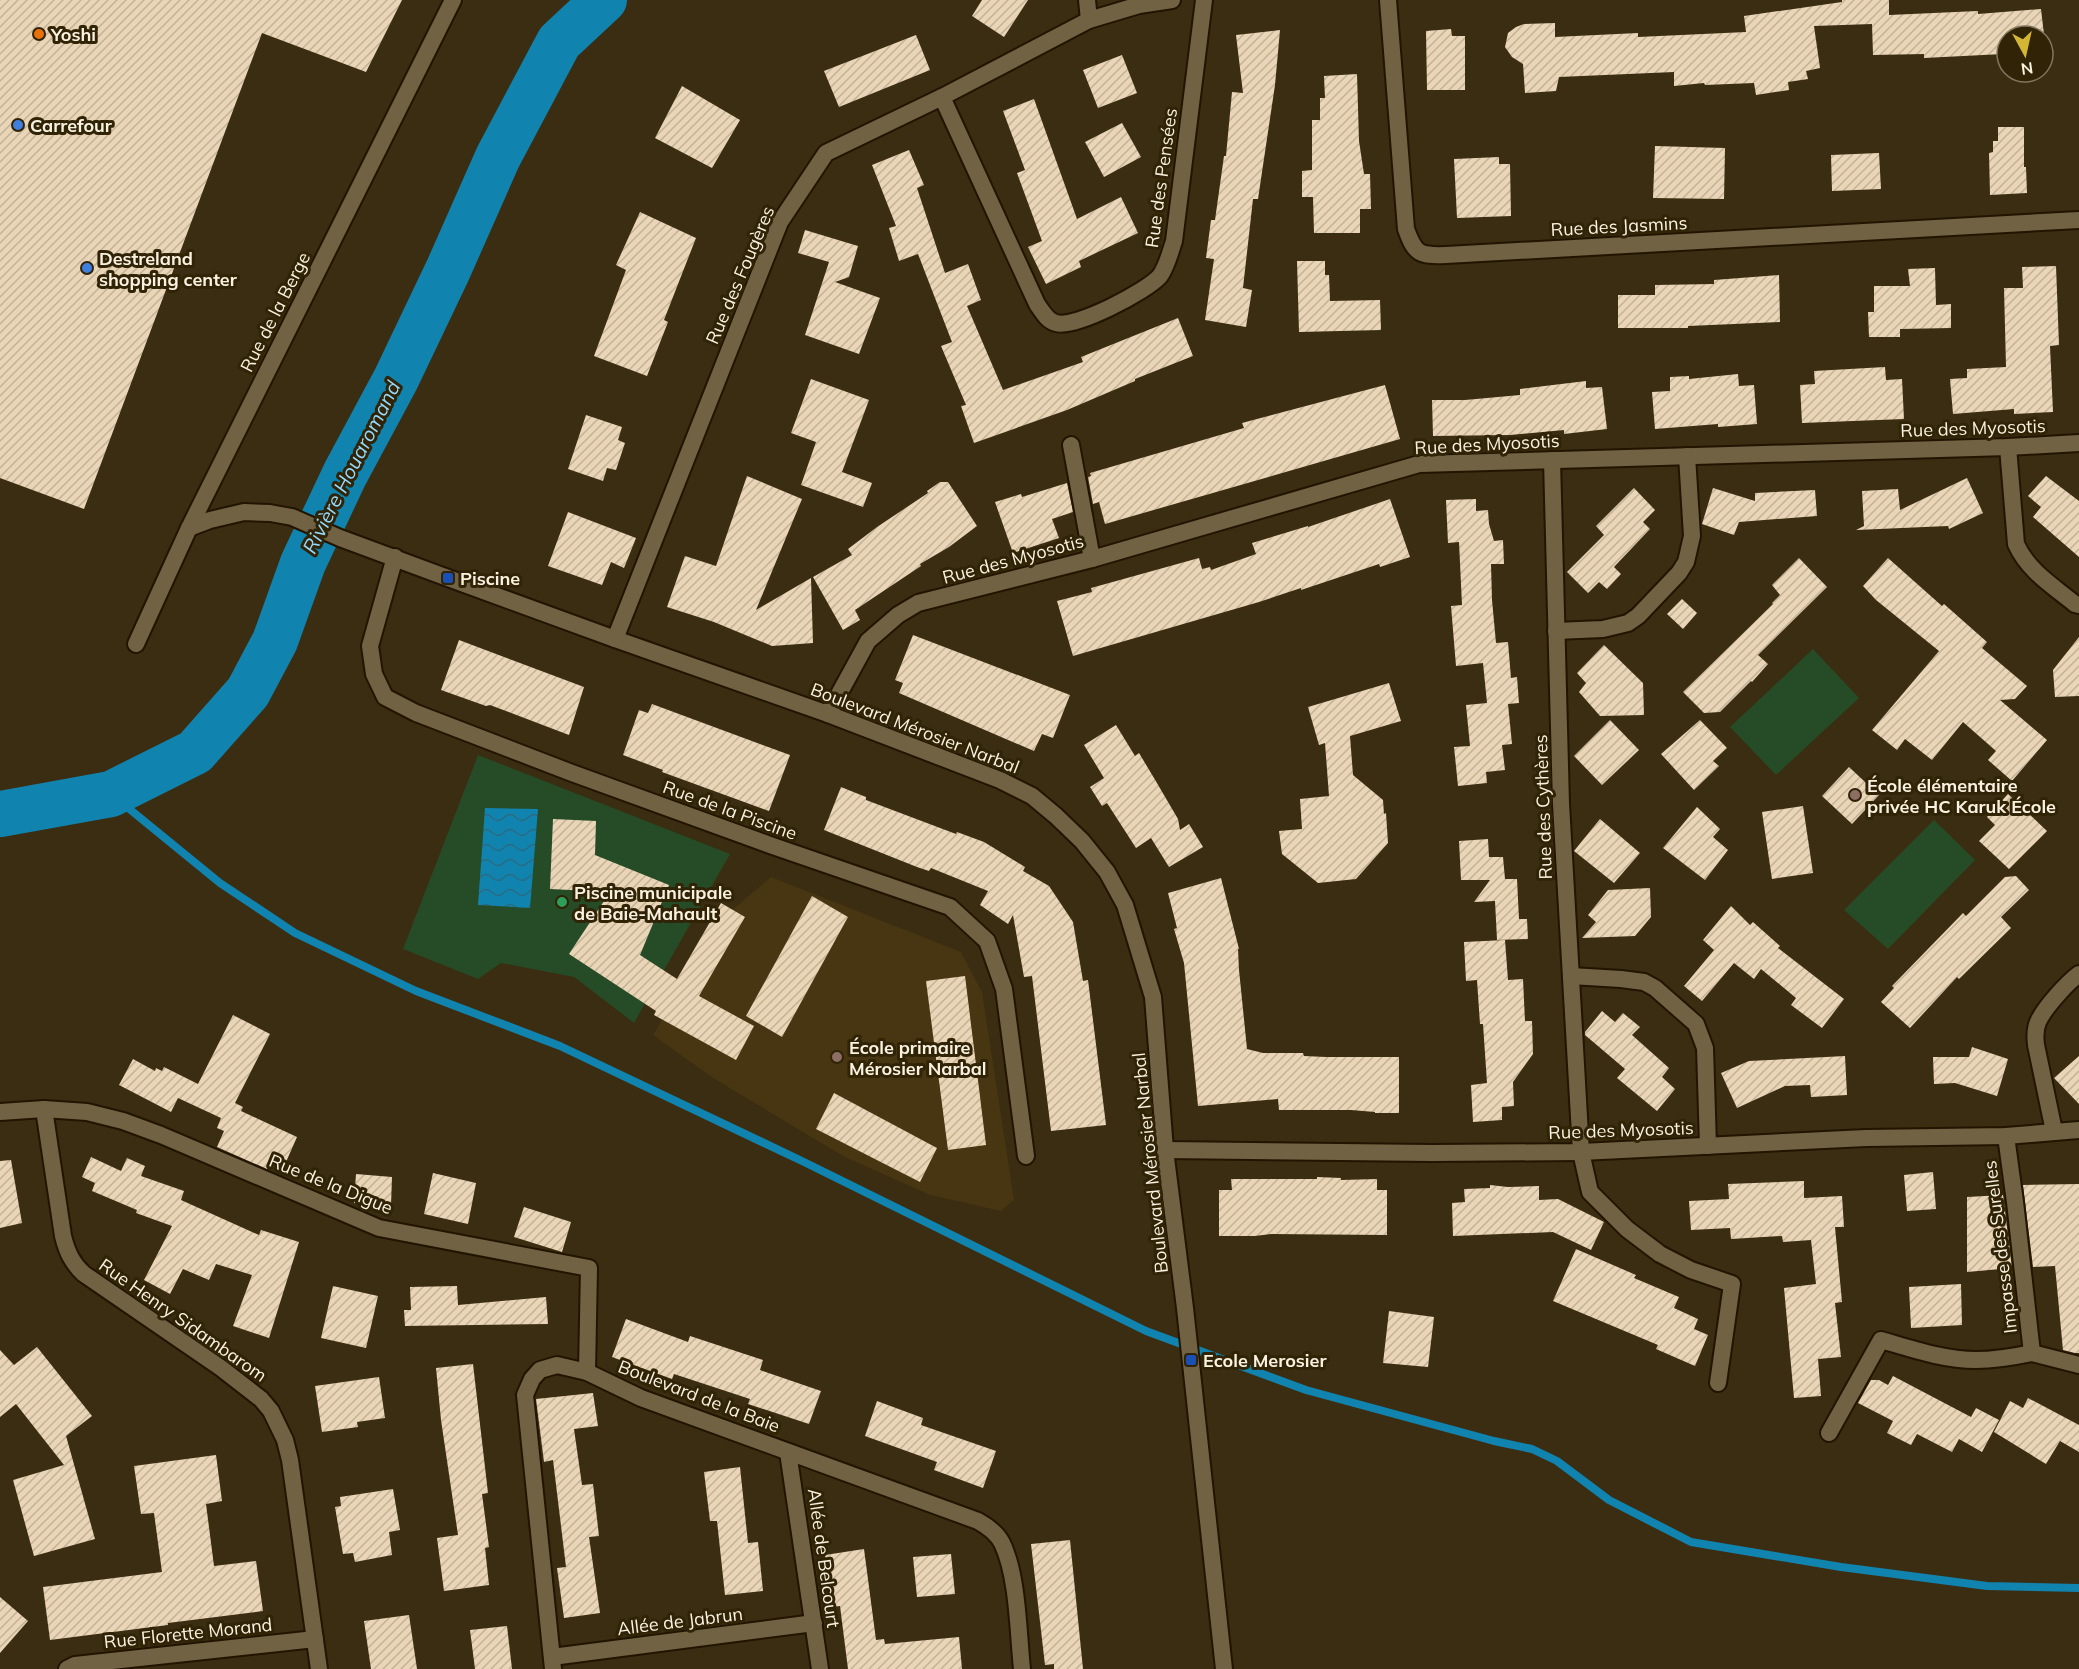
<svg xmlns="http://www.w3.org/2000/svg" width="2079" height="1669" font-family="Mulish,sans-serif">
	<defs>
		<pattern id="water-waves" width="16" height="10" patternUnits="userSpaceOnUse" patternTransform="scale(1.5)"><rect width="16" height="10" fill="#1183af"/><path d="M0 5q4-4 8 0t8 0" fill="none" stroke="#286c84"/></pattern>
		<pattern id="building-hatch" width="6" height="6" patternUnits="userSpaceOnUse" patternTransform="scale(1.5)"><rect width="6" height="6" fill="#ead5b6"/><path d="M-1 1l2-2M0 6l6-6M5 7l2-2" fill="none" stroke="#c2b29a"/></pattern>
	</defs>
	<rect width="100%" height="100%" fill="#3b2d11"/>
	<polygon fill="#473611" points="771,877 961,952 982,992 1014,1200 1001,1211 930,1195 843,1156 713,1078 653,1035 725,916"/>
	<g fill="#254b27">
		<polygon points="1813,649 1859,698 1776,775 1730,727"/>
		<polygon points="478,755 730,854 634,1023 574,977 501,963 478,979 403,949"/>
		<polygon points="1934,820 1975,860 1888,949 1844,910"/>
	</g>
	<polygon fill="url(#water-waves)" points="485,808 538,809 530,908 478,905"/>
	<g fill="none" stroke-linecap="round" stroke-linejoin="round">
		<g stroke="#1183af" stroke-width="8">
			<polyline points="593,0 596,6"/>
			<polyline points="111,794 220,883 295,933 416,991 560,1046 804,1162 1146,1331 1306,1390 1494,1441 1532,1449 1557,1461 1609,1500 1691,1542 1841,1567 1987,1586 2079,1588"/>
		</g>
		<polyline stroke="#1183af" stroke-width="46" points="0,814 111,794 195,752 248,692 275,641 303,563 345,474 396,379 448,270 498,157 559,42 604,0"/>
	</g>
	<g fill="url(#building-hatch)">
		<polygon points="0,0 402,0 366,72 262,33 84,509 0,478"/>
		<polygon points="982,0 1028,0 1004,37 972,16"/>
		<polygon points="1842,0 1889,0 1889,15 1978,11 1978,14 2041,9 2048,69 2043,69 2043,36 2007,36 2007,72 2016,72 2005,73 2003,54 1924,58 1924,54 1873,55 1872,24 1814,26 1820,68 1806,71 1808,79 1788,82 1789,90 1756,95 1754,83 1705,85 1704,83 1674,86 1674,72 1559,77 1556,91 1525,93 1523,64 1512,57 1505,47 1508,33 1516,27 1524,24 1555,23 1555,37 1638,33 1638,37 1746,32 1744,16 1842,2"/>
		<polygon points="1451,29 1452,36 1465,36 1465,90 1427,90 1426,31"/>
		<polygon points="1280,30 1275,85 1258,199 1253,199 1243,288 1252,290 1246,327 1205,320 1214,259 1206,258 1211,220 1215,220 1224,156 1226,156 1232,92 1243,93 1236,35"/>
		<polygon points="916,35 930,70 839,107 824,71"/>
		<polygon points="1122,55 1137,93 1098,108 1083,70"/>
		<polygon points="1357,74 1359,141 1364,174 1370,174 1371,209 1360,209 1360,233 1314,233 1313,197 1302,197 1302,171 1312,170 1312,120 1320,120 1320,98 1325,98 1324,76"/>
		<polygon points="682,86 740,120 712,168 655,138"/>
		<polygon points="1034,99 1077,219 1121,197 1138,233 1079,261 1081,267 1046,284 1028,247 1042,241 1017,173 1025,170 1003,111"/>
		<polygon points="1122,123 1141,157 1104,177 1085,142"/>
		<polygon points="1998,127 2024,127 2024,167 2026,167 2027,193 1990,195 1989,153 1993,152 1993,141 1998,141"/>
		<polygon points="1655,146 1725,148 1724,199 1653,198"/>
		<polygon points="909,150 924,185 917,188 945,273 968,264 981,300 967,306 1003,390 1083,362 1081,357 1178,318 1193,356 1135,379 1135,381 1067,410 974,443 961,406 966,405 941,346 952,342 918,254 899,261 889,228 896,226 872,165"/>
		<polygon points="1879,153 1881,189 1832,191 1831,155"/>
		<polygon points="1499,157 1499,164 1510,164 1511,216 1457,218 1454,159"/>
		<polygon points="640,212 696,238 664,320 668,322 647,376 594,356 626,270 616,265"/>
		<polygon points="805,230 858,246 849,277 835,282 880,298 859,354 805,335 829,262 798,253"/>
		<polygon points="1297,261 1325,261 1325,275 1329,275 1330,301 1380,300 1381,330 1299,332"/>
		<polygon points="2056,266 2059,345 2050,346 2053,412 2014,414 2014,409 1953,414 1950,379 1967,378 1967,369 2006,367 2004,288 2023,288 2022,267"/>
		<polygon points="1935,268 1936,305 1951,304 1951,328 1900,329 1900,337 1869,337 1868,312 1874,312 1874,286 1910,286 1908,269"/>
		<polygon points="1779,275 1780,322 1688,326 1688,328 1618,328 1618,295 1655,295 1655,285 1714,284 1714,280"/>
		<polygon points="1885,367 1886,380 1902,379 1904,419 1802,423 1800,385 1815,384 1814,371"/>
		<polygon points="1738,374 1739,386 1754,385 1757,424 1718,427 1718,424 1655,429 1652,392 1670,391 1670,377 1689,376 1689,379"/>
		<polygon points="811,379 869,400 842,472 872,483 863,507 801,485 816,442 791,433"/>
		<polygon points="1586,381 1586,388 1602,387 1607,429 1564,434 1564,430 1510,435 1433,436 1432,400 1465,400 1520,395 1520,389"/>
		<polygon points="1385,385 1400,439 1105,524 1099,502 1093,504 1088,477 1091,476 1090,473 1244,428 1242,423"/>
		<polygon points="586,415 622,427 618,440 625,443 616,470 607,468 603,481 568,469"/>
		<polygon points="747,476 802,499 756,610 811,578 813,643 772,646 714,622 667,607 685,556 716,566"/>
		<polygon points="2046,476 2079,501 2079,557 2033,517 2041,507 2028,496"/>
		<polygon points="1967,478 1983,513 1949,529 1948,526 1856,530 1864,526 1862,491 1898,489 1900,510"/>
		<polygon points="940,482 948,482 977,526 949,547 920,564 921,566 855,610 860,620 843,630 813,577 852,555 848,549 877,527 928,493 927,491"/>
		<polygon points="1067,483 1073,512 1052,519 1059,538 1013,553 995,502 1021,494 1022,497"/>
		<polygon points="1634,488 1655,510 1643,522 1650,529 1614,567 1621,574 1607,589 1599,582 1588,593 1567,572 1604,535 1596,526"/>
		<polygon points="1713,488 1755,501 1755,493 1815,490 1817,516 1739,522 1734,535 1702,524"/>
		<polygon points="1390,499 1410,557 1380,567 1379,564 1301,590 1301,588 1259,602 1073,656 1057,601 1092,592 1091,588 1199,558 1202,569 1210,567 1211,570 1256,554 1252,543 1308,526 1308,527"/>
		<polygon points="1476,499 1476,511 1488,510 1489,524 1494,541 1503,540 1504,564 1491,564 1492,600 1496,643 1508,642 1511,678 1517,677 1519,703 1508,704 1512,744 1502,745 1505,770 1486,772 1487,783 1458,786 1454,747 1470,746 1466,705 1487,703 1483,663 1456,666 1451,606 1462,605 1459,542 1448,543 1446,500"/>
		<polygon points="568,512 636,538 624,568 611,562 602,585 548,566"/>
		<polygon points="1799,558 1827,587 1758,655 1768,664 1752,682 1751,681 1720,712 1704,713 1683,692 1773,604 1772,603 1780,595 1772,585"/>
		<polygon points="1888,558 1942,606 1944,604 1987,642 1982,648 2027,686 2015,699 2000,700 2047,740 2012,781 1988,760 1996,751 1963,722 1932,760 1905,739 1897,750 1872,730 1939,651 1876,600 1863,586"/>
		<polygon points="1682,599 1697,613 1683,629 1667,614"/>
		<polygon points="913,635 1070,695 1053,738 1042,734 1034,751 899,693 903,683 895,680"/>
		<polygon points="2079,637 2079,696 2055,697 2053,670"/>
		<polygon points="459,640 584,687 569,735 490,705 486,706 441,690"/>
		<polygon points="1604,645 1643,683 1644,715 1600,716 1579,692 1586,683 1577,673"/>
		<polygon points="1389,683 1401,721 1350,736 1353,775 1383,800 1384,814 1386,813 1388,843 1356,879 1318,883 1282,854 1279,831 1302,829 1300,799 1329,796 1325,743 1319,745 1308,707"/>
		<polygon points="652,704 790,755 769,811 662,772 663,770 623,755 639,710 648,713"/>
		<polygon points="1610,720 1639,750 1602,785 1574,756"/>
		<polygon points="1700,720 1727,748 1713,761 1719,766 1694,790 1661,754"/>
		<polygon points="1116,725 1135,756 1139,753 1154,778 1178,819 1180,830 1189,824 1203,847 1169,867 1151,838 1136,848 1107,803 1102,806 1090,787 1104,778 1084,745"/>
		<polygon points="1849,767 1879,795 1852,824 1822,796"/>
		<polygon points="841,787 866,797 866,800 956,834 957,832 984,842 1025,867 1023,871 1049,886 1073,922 1083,981 1088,980 1106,1125 1051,1131 1032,976 1024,977 1013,915 1008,924 980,905 988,891 931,868 929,871 917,867 824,830"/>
		<polygon points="2008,794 2047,831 2009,869 1979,841 1995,825 1987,817"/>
		<polygon points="1803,806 1813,873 1772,879 1762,812"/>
		<polygon points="1697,807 1720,829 1713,837 1728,850 1705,880 1663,848"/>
		<polygon points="553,819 596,821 595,855 669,885 640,955 677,979 721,903 745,917 699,996 754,1026 736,1060 654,1015 656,1011 569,954 610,892 550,889"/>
		<polygon points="1600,819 1640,853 1614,883 1574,851"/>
		<polygon points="1488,839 1489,857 1503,857 1505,879 1517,879 1519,919 1527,919 1528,939 1497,940 1495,901 1474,902 1490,880 1461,880 1459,841"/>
		<polygon points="2016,876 2029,890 2001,917 2011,928 1959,979 1957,977 1910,1028 1881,1002 1894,988 1892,986 1963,913 1966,916 2005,877"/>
		<polygon points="1221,878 1239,949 1238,949 1239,970 1247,1049 1263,1053 1303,1053 1304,1056 1326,1057 1399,1057 1399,1113 1375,1113 1375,1112 1351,1110 1279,1110 1278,1099 1198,1106 1184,963 1174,929 1177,928 1168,893"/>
		<polygon points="1650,888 1651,917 1635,936 1582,938 1596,922 1588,915 1608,890"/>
		<polygon points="812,896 848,917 782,1037 746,1016"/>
		<polygon points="1731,906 1750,925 1753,922 1780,946 1778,948 1844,999 1822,1028 1791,1005 1796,998 1761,969 1754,979 1734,963 1702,1001 1684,986 1714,950 1703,940"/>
		<polygon points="1505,940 1508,980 1523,979 1525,1021 1532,1021 1533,1054 1513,1082 1514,1106 1502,1107 1502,1120 1473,1122 1471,1085 1487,1083 1483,1024 1480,1024 1477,980 1466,981 1464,942"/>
		<polygon points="965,976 986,1145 948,1150 926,981"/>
		<polygon points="1602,1011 1615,1022 1623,1013 1640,1027 1632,1035 1669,1068 1662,1077 1675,1089 1657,1111 1617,1078 1625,1069 1585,1035 1585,1032"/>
		<polygon points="233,1015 270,1034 235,1103 243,1107 241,1111 297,1137 282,1171 269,1165 267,1169 217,1147 224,1131 217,1128 221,1118 178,1098 171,1112 119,1085 133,1059 155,1071 156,1068 162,1071 164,1067 198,1084"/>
		<polygon points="1972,1047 2008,1059 1997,1096 1955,1083 1934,1084 1933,1057 1969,1057"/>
		<polygon points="1845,1056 1847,1095 1811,1097 1810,1085 1785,1086 1737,1108 1721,1073 1749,1061"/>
		<polygon points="2079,1056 2079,1104 2054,1078"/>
		<polygon points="834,1093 937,1148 920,1182 816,1129"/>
		<polygon points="91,1157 121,1171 127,1158 145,1166 141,1176 184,1191 181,1200 259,1235 261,1230 299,1242 269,1338 233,1326 252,1275 216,1264 209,1280 183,1269 170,1294 144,1280 172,1226 136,1213 137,1210 92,1191 95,1183 82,1177"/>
		<polygon points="11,1160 22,1223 0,1228 0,1161"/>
		<polygon points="1933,1172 1936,1209 1907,1211 1904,1175"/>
		<polygon points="433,1173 476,1183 468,1224 424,1214"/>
		<polygon points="356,1174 392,1177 391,1205 354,1203"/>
		<polygon points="1317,1177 1341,1178 1341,1180 1377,1179 1377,1190 1387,1190 1387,1235 1271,1234 1255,1236 1219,1236 1219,1190 1232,1190 1231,1179 1317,1179"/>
		<polygon points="1804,1181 1804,1198 1842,1196 1844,1227 1835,1227 1842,1302 1835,1303 1841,1357 1818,1359 1821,1396 1794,1398 1784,1288 1816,1284 1811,1240 1783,1242 1782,1236 1731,1239 1730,1228 1691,1230 1689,1201 1729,1199 1728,1184"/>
		<polygon points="2079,1184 2079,1353 2075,1353 2063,1350 2055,1266 2033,1267 2023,1185"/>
		<polygon points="1490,1185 1508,1187 1539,1186 1539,1200 1558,1199 1604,1222 1591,1250 1553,1232 1453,1236 1452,1203 1465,1202 1464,1189 1490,1188"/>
		<polygon points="2003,1195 2012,1268 1967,1272 1967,1197"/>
		<polygon points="524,1207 571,1222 562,1252 514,1237"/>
		<polygon points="1576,1249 1636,1275 1634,1278 1679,1297 1674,1308 1698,1319 1694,1329 1708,1335 1695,1366 1656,1349 1658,1345 1553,1301"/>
		<polygon points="1961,1284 1962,1325 1911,1328 1909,1287"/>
		<polygon points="333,1286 378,1296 366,1348 321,1338"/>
		<polygon points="457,1286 458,1305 546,1297 548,1324 405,1326 404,1310 411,1310 410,1287"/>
		<polygon points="1389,1311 1434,1317 1428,1367 1383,1363"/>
		<polygon points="626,1319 688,1342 690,1336 763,1360 760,1370 821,1391 809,1424 748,1404 750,1399 674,1374 672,1379 612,1357"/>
		<polygon points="37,1347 92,1416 66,1436 95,1539 34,1556 13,1480 64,1465 16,1404 0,1417 0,1350 14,1365"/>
		<polygon points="473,1364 488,1493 482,1494 489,1547 485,1548 489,1585 444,1591 437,1538 458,1535 441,1420 436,1368"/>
		<polygon points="1893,1376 1971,1417 1976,1408 1999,1420 1982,1452 1959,1439 1952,1452 1917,1434 1911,1445 1887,1433 1893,1421 1858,1403 1871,1380 1879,1380 1888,1385"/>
		<polygon points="379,1377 385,1418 357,1422 358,1427 322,1432 315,1386"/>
		<polygon points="593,1393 598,1426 574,1429 582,1485 593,1484 599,1536 589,1537 600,1613 564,1618 557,1568 566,1567 553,1460 544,1462 536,1399"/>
		<polygon points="2028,1398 2079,1425 2079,1452 2060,1441 2046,1464 1994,1432 2010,1401 2023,1408"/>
		<polygon points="877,1401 923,1418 921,1425 996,1451 983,1488 934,1470 937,1462 865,1436"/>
		<polygon points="216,1455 222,1501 206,1504 214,1566 256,1561 263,1611 168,1623 168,1625 50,1640 43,1587 162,1572 154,1513 141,1514 134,1466"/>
		<polygon points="740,1467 748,1543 758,1542 763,1591 725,1595 717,1521 710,1521 704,1472"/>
		<polygon points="393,1489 400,1530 389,1532 392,1555 355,1562 353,1553 343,1554 335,1507 341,1506 340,1497"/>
		<polygon points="1070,1540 1083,1669 1054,1669 1054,1664 1045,1665 1031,1544"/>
		<polygon points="864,1549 876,1640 884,1639 885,1644 959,1637 962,1669 848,1669 840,1606 832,1607 825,1555"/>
		<polygon points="951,1554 955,1594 917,1597 913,1557"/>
		<polygon points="0,1597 28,1621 0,1653"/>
		<polygon points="409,1615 417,1669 371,1669 364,1621"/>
		<polygon points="507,1626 512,1669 475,1669 470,1630"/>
	</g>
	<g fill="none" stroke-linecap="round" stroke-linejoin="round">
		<g stroke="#221500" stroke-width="20">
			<g id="minor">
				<polyline points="1087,0 1089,20"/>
				<path d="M1388,0l18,229c9,25 13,27 40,26l633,-35"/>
				<path d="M942,97l95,207c5,7 10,17 19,19 19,6 91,-32 104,-47 7,-10 10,-23 14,-35l30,-241"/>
				<polyline points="1071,445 1092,559"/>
				<path d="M2008,447l8,97c12,27 37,42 59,60l4,1"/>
				<polyline points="1552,460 1561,804 1581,1152 1590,1192 1627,1229 1660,1254 1691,1270 1732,1284 1718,1383"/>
				<polyline points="189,528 210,520 244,512 270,513 292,517 340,538 448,578 615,639 828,714 1000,780 1032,796 1056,816 1082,841 1107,872 1125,905 1153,997 1165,1150 1185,1308 1224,1669"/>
				<polyline points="395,557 370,646 374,674 385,697 416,713 572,773 770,845 950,907 987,941 1004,989 1026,1156"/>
				<polyline points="1556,631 1603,629 1628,623 1638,616 1679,573 1686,562 1692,536 1687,456"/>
				<polyline points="615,639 780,222 826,153 942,97 1089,20 1139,5 1172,0"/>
				<polyline points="136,644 189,528 453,0"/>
				<polyline points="828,714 868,641 898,615 918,603 1092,559 1419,464 2008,447 2079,443"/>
				<polyline points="1571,976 1621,979 1644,982 1655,988 1696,1024 1705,1048 1708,1146"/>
				<path d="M44,1109l19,127c4,16 9,27 21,38l137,94 40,31 10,12 14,29 5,20 29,209"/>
				<polyline points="0,1112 44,1109 87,1112 123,1121 161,1135 379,1228 589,1268 587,1372"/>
				<path d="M2054,1131l-18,-86c-1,-8 -1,-16 2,-23 6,-14 29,-39 41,-48"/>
				<polyline points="2006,1136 2015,1202 2032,1353 2079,1365"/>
				<polyline points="1165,1150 1432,1153 1581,1152 1866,1138 2006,1136 2079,1130"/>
				<path d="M1829,1433l52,-93c31,9 63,20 95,20 19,0 37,-3 56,-7"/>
				<polyline points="788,1452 820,1669"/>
				<polyline points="552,1657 814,1623"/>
				<polyline points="67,1669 75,1665 315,1639"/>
				<path d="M553,1669l-28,-274 7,-16 8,-9 17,-5 30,7 54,26 337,123c9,5 19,12 24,22 16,33 16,89 20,126"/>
			</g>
		</g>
		<use href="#minor" stroke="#716244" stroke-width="16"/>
	</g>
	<circle fill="#e8710a" stroke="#302306" stroke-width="2" cx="39" cy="34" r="6"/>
	<g fill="#3f7fe0" stroke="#302306" stroke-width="2">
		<circle cx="18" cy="125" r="6"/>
		<circle cx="87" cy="268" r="6"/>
	</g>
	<g fill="#1a4fb4" stroke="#302306" stroke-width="2">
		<rect x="442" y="572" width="12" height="12" rx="3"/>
		<rect x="1185" y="1354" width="12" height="12" rx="3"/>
	</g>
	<g fill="#8d6e63" stroke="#302306" stroke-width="2">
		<circle cx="1855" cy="795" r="6"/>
		<circle cx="837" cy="1057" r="6"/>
	</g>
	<circle fill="#2e9e5b" stroke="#302306" stroke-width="2" cx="562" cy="902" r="6"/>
	<g text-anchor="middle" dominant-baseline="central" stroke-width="6" stroke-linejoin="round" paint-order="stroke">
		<g font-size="18" font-weight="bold" fill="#faf2e1" stroke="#302306" text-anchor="start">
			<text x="51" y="34">Yoshi</text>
			<text x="30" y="125">Carrefour</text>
			<text x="99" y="258">Destreland<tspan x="99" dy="21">shopping center</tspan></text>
			<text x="460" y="578">Piscine</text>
			<text x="1867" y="785">École élémentaire<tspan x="1867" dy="21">privée HC Karuk École</tspan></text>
			<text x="574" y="892">Piscine municipale<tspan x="574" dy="21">de Baie-Mahault</tspan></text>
			<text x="849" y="1047">École primaire<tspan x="849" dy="21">Mérosier Narbal</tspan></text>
			<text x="1203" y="1360">Ecole Merosier</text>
		</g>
		<g font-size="18" fill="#faf2e1" stroke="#302306">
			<text transform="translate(1161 178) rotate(-82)">Rue des Pensées</text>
			<text transform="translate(1619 226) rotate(-3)">Rue des Jasmins</text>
			<text transform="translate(740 275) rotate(-67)">Rue des Fougères</text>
			<text transform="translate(275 312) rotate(-63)">Rue de la Berge</text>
			<text transform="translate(1973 428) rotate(-2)">Rue des Myosotis</text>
			<text transform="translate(1487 444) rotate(-3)">Rue des Myosotis</text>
			<text transform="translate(1013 559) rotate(-15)">Rue des Myosotis</text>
			<text transform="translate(915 728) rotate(21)">Boulevard Mérosier Narbal</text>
			<text transform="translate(1543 807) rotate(-92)">Rue des Cythères</text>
			<text transform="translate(730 810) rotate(20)">Rue de la Piscine</text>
			<text transform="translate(1621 1130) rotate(-2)">Rue des Myosotis</text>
			<text transform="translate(1150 1163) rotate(-96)">Boulevard Mérosier Narbal</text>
			<text transform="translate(331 1184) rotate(22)">Rue de la Digue</text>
			<text transform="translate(2000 1247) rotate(-97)">Impasse des Surelles</text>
			<text transform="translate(183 1320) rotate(35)">Rue Henry Sidambarom</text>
			<text transform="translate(699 1396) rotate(21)">Boulevard de la Baie</text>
			<text transform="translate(824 1558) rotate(82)">Allée de Belcourt</text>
			<text transform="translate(680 1621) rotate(-7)">Allée de Jabrun</text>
			<text transform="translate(188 1633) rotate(-6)">Rue Florette Morand</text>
		</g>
		<g font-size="20" font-style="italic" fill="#94d9fd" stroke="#302306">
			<text transform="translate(351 467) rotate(-63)">Rivière Houaromand</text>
		</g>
	</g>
	<g transform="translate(2025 54) rotate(172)"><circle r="28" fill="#302306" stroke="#81765e" stroke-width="1.5"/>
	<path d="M0-4.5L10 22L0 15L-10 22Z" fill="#d4b635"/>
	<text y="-9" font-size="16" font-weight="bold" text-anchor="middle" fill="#faf2e1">N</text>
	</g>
</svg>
